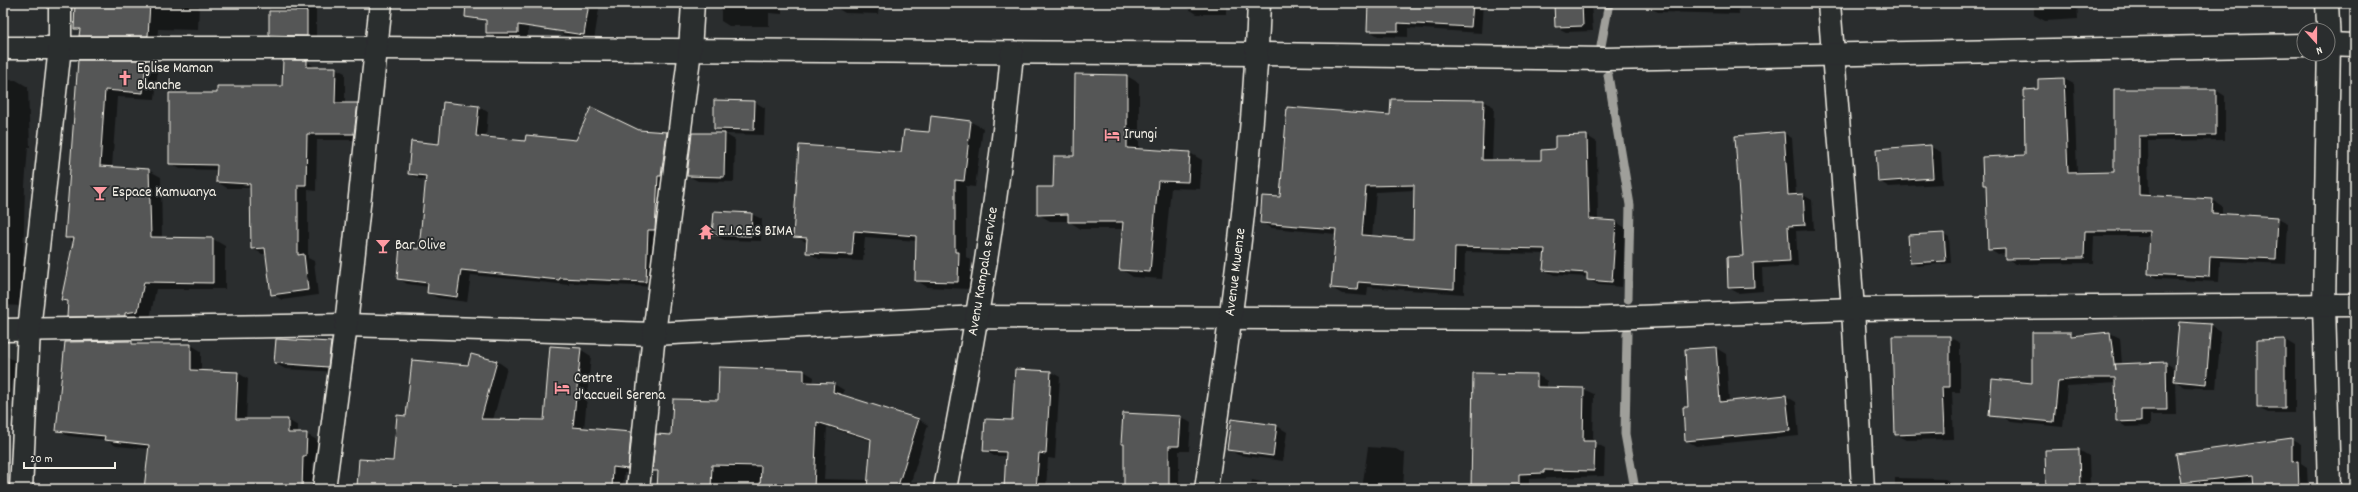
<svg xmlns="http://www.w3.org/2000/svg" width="2358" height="492" font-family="Dekko,sans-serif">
	<rect width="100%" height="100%" fill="#2a2d2e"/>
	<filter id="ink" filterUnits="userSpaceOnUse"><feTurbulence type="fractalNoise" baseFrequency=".025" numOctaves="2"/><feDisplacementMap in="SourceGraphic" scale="8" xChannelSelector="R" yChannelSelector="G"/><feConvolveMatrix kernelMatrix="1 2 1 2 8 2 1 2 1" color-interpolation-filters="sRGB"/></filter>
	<g filter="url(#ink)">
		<g fill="#0007" fill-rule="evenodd">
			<polygon points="76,3 199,3 198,30 158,29 157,41 90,41 80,35 81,31 75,28"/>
			<polygon points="250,3 316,3 316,40 279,40 270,34 270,4"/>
			<polygon points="487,3 528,3 528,38 497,38 487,32"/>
			<polygon points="560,3 600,3 594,40 566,36 556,30"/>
			<polygon points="721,3 782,3 782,14 769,13 769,26 729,26 721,21"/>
			<polygon points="835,3 879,3 878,14 845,13 835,7"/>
			<polygon points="1187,3 1226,3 1226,14 1197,14 1187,8"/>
			<polygon points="1295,3 1361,3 1361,6"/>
			<polygon points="1369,3 1483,3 1481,33 1408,28 1408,37 1378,36 1368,30"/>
			<polygon points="1555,3 1591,3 1593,31 1566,32 1556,27"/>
			<polygon points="1650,3 1738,3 1739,14 1658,12 1650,8"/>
			<polygon points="1779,3 1814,3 1814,6 1787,7"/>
			<polygon points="2034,3 2077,3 2078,19 2045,21 2034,15"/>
			<polygon points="78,62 145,62 158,69 155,99 117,97 112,167 148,170 161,177 162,238 213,239 225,246 225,289 156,289 150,318 80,323 68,316 69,303 62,299 74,242 66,237"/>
			<polygon points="307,62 317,68 335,68 345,73 345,104 357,104 367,110 364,140 317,140 316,191 308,190 308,258 314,261 318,295 282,300 272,294 267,254 262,254 252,248 251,188 227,188 217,182 217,170 180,169 170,163 218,94 283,87"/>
			<polygon points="1127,76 1139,83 1139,150 1190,153 1202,160 1200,189 1171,188 1162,279 1133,277 1121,269 1124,229 1081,229 1068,221 1050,221 1038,214"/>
			<polygon points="2064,79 2074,84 2077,174 2115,173 2115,90 2216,90 2225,96 2225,140 2148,141 2149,197 2213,200 2222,206 2222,215 2278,218 2288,223 2286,264 2220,261 2219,282 2158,279 2149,274 2150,236 2094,236 2093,263 2016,264 2006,258 2006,254 1998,255 1989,249 1987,186 1984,185 2026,156 2039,90 2039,80"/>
			<polygon points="3,80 16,80 28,87 30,147 28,147 25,186 22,306 3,305"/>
			<path d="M1392,100l92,1 10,6 -2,54h50l14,-11v-13l31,-1 10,6 1,79 18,1 10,6 -4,59 -24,-2 -10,-6v-2l-34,-2 -10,-5 2,-16 -81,-2 -1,42 -96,-7 -1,9 -25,-2 -10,-6 4,-54 -65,-6 -10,-6 20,-24 110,-82zM1415,190l-1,50 -42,-3 4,-45z"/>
			<polygon points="755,102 765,108 764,135 725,134 735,140 734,182 698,181 688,176 725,134 715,128"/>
			<polygon points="479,107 488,112 486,138 526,142 577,141 639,131 667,133 676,139 656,287 569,283 569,285 471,275 467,302 438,298 428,293 429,287 407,284 398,278 420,250 427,180 419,179 409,174"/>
			<polygon points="931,117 971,122 983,128 975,187 966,186 966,257 971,260 969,289 927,287 916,280 917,241 865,237 863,261 819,259 807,252 808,243 794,236 930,134"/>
			<polygon points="1784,133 1792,138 1796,195 1803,195 1812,200 1814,230 1796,231 1798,266 1762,268 1763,291 1738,293 1729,288 1744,257"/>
			<polygon points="1931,147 1941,152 1943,184 1889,187 1879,181"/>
			<polygon points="2351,160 2355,160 2355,186 2352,184"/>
			<polygon points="751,214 762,219 761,241 724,240 713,234"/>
			<polygon points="1944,234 1949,237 1951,263 1917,266 1911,263"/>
			<polygon points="2211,325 2221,331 2216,389 2185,387 2175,381 2176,415 2150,415 2150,426 2126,427 2117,421 2116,383 2067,386 2063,427 2010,422 2001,416 2033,384 2071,333 2077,336 2110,333 2120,338 2122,365 2166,363 2176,369"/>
			<polygon points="1949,337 1960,343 1960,392 1952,392 1954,439 1906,440 1896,435"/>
			<polygon points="2285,340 2295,346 2295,413 2268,413 2258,408"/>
			<polygon points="132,342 138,345 191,345 201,351 201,371 238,373 248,379 246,420 288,420 298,426 298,434 306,434 317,440 316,461 313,461 312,489 145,489 150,449 116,446 106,440 68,436 57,430 66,343"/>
			<polygon points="331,343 341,349 338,372 285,369 275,363"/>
			<polygon points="1716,348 1726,354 1729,402 1786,396 1796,402 1799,436 1696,446 1686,440 1689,408 1686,350"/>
			<polygon points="580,349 591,356 584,429 631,433 642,439 638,474 624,473 623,489 362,489 358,487 394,462 407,417 469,366 497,361 507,368 493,420 545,421"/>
			<polygon points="3,354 15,361 3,460"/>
			<path d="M804,371l10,6 -1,7h21l10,6 -1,6 75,23 10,6 -17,57h6l10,7h-269v-16l-4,-3 18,-34 46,-35zM827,427l45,14 -3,39 -45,-1z"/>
			<polygon points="1051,372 1060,377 1055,459 1048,458 1046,489 1005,489 1007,456 994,456 984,450 1013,421"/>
			<polygon points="1474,374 1537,375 1547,381 1547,388 1583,389 1594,394 1593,442 1605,448 1604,476 1529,479 1529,489 1472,489"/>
			<polygon points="1181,417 1191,423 1189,451 1179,451 1179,489 1125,489 1125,445 1122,443"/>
			<polygon points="1232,420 1277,426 1287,432 1283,461 1238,455 1228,449"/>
			<polygon points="2292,439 2301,444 2301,464 2307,468 2308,489 2255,489 2255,481 2191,488 2181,483"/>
			<polygon points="1368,447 1396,449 1405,454 1403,489 1362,489"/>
			<polygon points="2079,450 2089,456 2090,489 2047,489 2046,451"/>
			<polygon points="1895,478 1945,479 1955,485 1955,489 1895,489"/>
			<polygon points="3,479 4,480 4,489 3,489"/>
			<polygon points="1252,480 1293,489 1250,489"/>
		</g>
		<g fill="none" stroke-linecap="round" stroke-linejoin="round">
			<g stroke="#9f9f9a" stroke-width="9">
				<polyline points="1601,46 1609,3"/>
				<polyline points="1608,75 1630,205 1628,299"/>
				<polyline points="1627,333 1625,434 1635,489"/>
			</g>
		</g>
		<g fill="#555756" stroke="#f4f1e8" fill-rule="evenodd">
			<polygon points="75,3 150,3 148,36 79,36 80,29 74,29"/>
			<polygon points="466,3 589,3 584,35 518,25 518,33 486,33 486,20 465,17"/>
			<polygon points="1368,3 1473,3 1471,27 1398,23 1398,31 1367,31"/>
			<polygon points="1554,3 1582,3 1583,26 1555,27"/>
			<polygon points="269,11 307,11 307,36 269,35"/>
			<polygon points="78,60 146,60 143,93 105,90 100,166 149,169 151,237 213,238 213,283 144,282 138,311 125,313 125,316 67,317 68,301 61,300 74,238 65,238"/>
			<polygon points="283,60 307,60 307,67 336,67 335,103 358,103 354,134 307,134 306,185 298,185 298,255 304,254 308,290 271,295 265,248 251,249 250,184 216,182 217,165 169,164 169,93 217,93 217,86 282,86"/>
			<polygon points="1075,74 1127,75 1127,148 1190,152 1188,182 1158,181 1150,272 1119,270 1123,222 1068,222 1068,214 1037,215 1037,187 1053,187 1054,156 1074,156"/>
			<polygon points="2064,78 2068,173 2114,172 2114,89 2216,89 2216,135 2139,136 2139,195 2213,199 2212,213 2278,217 2276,259 2210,256 2209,277 2148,274 2150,231 2085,231 2084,258 2005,259 2005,249 1988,250 1986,185 1983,185 1982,157 2025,155 2024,90 2038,89 2038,79"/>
			<path d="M1391,99l93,1 -2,60h59v-10l14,-1v-13l32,-1 2,84 27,2 -4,61 -25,-2v-7l-44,-3 2,-21 -90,-2 -1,42 -96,-7 -1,8 -26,-2 5,-59 -76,-6 2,-27 18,1 7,-90 103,8zM1414,185l-1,54 -51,-4 4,-49z"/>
			<polygon points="714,100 755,101 754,130 714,129"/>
			<polygon points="443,102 479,106 476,136 525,141 526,135 576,140 591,107 639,130 667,132 661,176 658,176 655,230 648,230 646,282 560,278 559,280 461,270 457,297 427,293 428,283 397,279 400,246 419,249 426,176 408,174 411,141 439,144"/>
			<polygon points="931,116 971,121 964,181 955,180 955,252 959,252 958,282 915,281 916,236 854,231 852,255 806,253 807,238 793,237 799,145 901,152 904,130 929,132"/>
			<polygon points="1784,132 1788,195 1803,194 1805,225 1788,226 1790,261 1753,263 1754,287 1728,288 1727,257 1743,256 1735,136"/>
			<polygon points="692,133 725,133 724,177 687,176"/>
			<polygon points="1931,145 1933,178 1878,182 1876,149"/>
			<polygon points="714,211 752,213 751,236 712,235"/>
			<polygon points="1944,233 1946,261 1910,263 1908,235"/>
			<polygon points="2179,322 2211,324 2206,384 2174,381"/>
			<polygon points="2032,332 2071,332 2071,336 2110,332 2115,370 2114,364 2166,362 2167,410 2141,410 2141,421 2116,422 2115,378 2087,378 2058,381 2054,422 1989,416 1992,379 2032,383"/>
			<polygon points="1892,336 1950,336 1950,387 1942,387 1944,433 1895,435"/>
			<polygon points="276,339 331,342 328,367 274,363"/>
			<polygon points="2285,339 2285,408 2257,408 2257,340"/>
			<polygon points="132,341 132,344 191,344 191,370 238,372 236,419 288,419 288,433 307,433 306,456 303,456 302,489 144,489 149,445 104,440 105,436 56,431 65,342"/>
			<polygon points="550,346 581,348 573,427 631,432 628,469 613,467 612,489 357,487 359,459 393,461 397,415 406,416 412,360 468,365 471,354 497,361 481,419 544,420"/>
			<polygon points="1716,347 1720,402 1786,395 1790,431 1685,441 1683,407 1688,407 1685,349"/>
			<polygon points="719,367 804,370 804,382 834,383 833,392 919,419 897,489 867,489 871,439 817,422 814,489 760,489 761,466 712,465 711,489 657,489 658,471 652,471 656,434 671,435 673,399 718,400"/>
			<polygon points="1015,369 1051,371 1046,454 1039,453 1036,489 1004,489 1006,452 983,451 985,419 1012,420"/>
			<polygon points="1473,373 1537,374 1537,387 1584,388 1583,441 1595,441 1594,471 1544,470 1544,473 1519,474 1519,489 1471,489"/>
			<polygon points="1123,413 1181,416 1179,446 1169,446 1169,489 1124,489 1124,444 1121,444"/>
			<polygon points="1231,419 1277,425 1273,456 1227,450"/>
			<polygon points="2292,438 2292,462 2298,461 2299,489 2254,489 2253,475 2181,483 2176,454"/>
			<polygon points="2079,449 2080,489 2046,489 2045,450"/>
		</g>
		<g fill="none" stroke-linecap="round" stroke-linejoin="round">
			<g stroke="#f4f1e8" stroke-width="25">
				<g id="street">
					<polyline points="1829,3 1853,309 1863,489"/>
					<polyline points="2327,3 2329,44 2324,305 2329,489"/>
					<polyline points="2328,44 2355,45"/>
					<polyline points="3,48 378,48 1257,54 1605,59 2304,45"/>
					<polyline points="3,330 346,325 654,334 978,317 1583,319 1853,309 2355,305"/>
					<polyline points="21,489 29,330 60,47 60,3"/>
					<polyline points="324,489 346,325 381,3"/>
					<polyline points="638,489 654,334 690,50 693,3"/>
					<path id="s1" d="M945,489c28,-145 54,-289 67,-436"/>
					<path id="s2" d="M1206,489c24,-161 47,-323 53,-486"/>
				</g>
			</g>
			<use href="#street" stroke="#2a2d2e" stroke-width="22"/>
		</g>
	</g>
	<defs>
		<g id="church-bare" transform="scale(1.2)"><path d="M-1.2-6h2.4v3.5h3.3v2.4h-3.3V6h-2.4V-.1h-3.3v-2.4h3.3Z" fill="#ff9aa2" stroke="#2a2d2e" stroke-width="2.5" paint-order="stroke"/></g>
		<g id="hotel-bare" transform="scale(1.2)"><path d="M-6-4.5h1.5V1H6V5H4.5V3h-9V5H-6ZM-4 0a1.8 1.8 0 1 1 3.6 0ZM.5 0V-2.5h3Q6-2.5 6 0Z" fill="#ff9aa2" stroke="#2a2d2e" stroke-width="2.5" paint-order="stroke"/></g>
		<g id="bar-bare" transform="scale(1.2)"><path d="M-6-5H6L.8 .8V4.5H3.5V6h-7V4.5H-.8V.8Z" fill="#ff9aa2" stroke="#2a2d2e" stroke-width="2.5" paint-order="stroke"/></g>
		<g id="temple-bare" transform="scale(1.2)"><path d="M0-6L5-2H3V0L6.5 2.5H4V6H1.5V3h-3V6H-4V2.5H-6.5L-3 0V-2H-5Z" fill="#ff9aa2" stroke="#2a2d2e" stroke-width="2.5" paint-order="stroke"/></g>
	</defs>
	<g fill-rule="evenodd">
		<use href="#church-bare" x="125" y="78"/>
		<use href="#hotel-bare" x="1112" y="135"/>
		<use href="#bar-bare" x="100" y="193"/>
		<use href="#temple-bare" x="706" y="232"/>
		<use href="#bar-bare" x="383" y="246"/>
		<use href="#hotel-bare" x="562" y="388"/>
	</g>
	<g text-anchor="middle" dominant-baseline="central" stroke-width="3.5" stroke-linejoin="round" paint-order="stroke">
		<g font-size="15" fill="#f4f1e8" stroke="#2a2d2e" text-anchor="start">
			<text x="137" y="69">Eglise Maman<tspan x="137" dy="17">Blanche</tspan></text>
			<text x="1124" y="135">Irungi</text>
			<text x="112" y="193">Espace Kamwanya</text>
			<text x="718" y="232">E.J.C.E.S BIMA</text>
			<text x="395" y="246">Bar Olive</text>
			<text x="574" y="379">Centre<tspan x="574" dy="17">d'accueil Serena</tspan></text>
		</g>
		<g font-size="15" fill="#f4f1e8" stroke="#2a2d2e">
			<text stroke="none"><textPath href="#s1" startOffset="221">Avenu Kampala service</textPath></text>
			<text stroke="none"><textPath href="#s2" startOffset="219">Avenue Mwenze</textPath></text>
		</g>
	</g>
	<rect width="2358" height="492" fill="none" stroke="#2a2d2e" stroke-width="16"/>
	<rect x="8" y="8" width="2342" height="476" fill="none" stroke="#f4f1e8" stroke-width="1.5" filter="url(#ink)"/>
	<g transform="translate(2316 42) rotate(159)"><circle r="19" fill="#2a2d2e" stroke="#7b7b78"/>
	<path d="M0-3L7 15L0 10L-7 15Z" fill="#ff9aa2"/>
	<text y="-6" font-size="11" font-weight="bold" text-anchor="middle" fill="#f4f1e8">N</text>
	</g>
	<path d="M24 462v6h91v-6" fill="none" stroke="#f4f1e8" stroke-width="2"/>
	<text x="30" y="462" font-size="12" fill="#f4f1e8" stroke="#2a2d2e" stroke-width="3" paint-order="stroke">20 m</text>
</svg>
